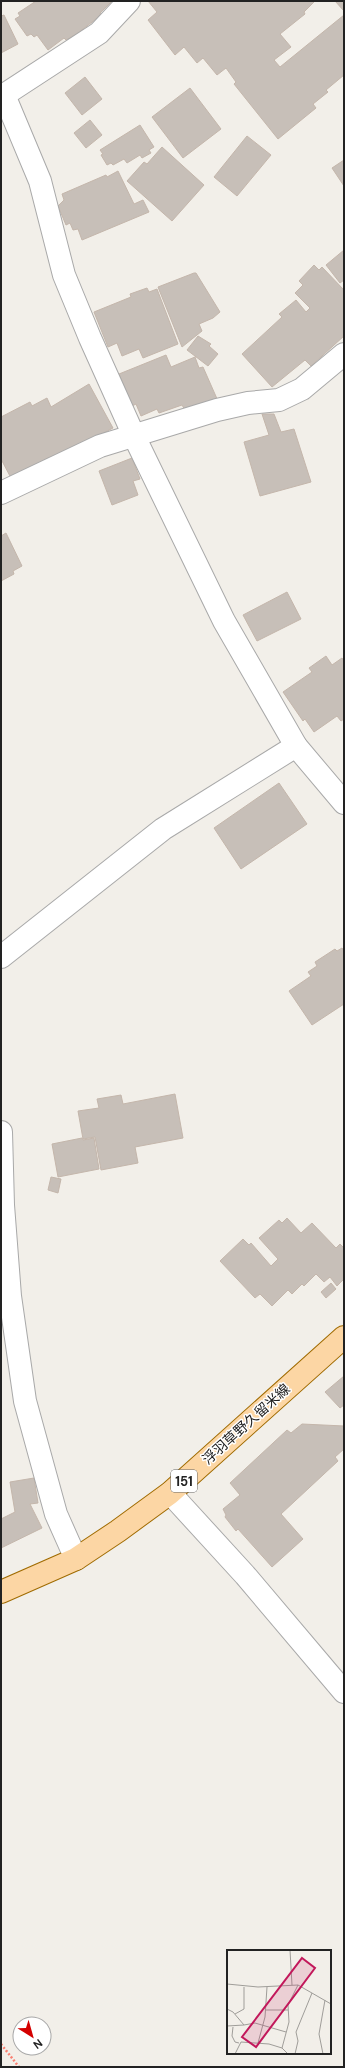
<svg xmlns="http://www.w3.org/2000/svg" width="345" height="2068" font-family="'DM Sans','Noto Sans JP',sans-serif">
	<rect width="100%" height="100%" fill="#f2efe9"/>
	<g fill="#c7bfb8" stroke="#c4b6ab">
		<polygon points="36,1 112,1 100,13 101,15 78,33 66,40 64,38 48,50 37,35 34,37 31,34 27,36 15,19 20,16 18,13"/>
		<polygon points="148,1 315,1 304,12 305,14 280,34 291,47 274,60 280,67 344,15 344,75 326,90 328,92 313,104 316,108 278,139 234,84 236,82 226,68 217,75 203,58 197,63 184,47 175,55 148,20 157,12"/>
		<polygon points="335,1 344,1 344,11"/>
		<polygon points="4,15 18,44 1,53 1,16"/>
		<polygon points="85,77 102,99 82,115 65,93"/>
		<polygon points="190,88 221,129 183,158 152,117"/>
		<polygon points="90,120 102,135 86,148 74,133"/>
		<polygon points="140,125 154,147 149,150 151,153 142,158 140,155 127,163 124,159 113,165 111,163 107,165 101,155 103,154 100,150"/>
		<polygon points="247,136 271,155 237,196 214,177"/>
		<polygon points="162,147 204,185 172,221 127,181 144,162 147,164"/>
		<polygon points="344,160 344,186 332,168"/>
		<polygon points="118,171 134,204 143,200 149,212 82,240 78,229 73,230 70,223 66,225 58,206 64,200 62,194 106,175 107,177"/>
		<polygon points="344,250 344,280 340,283 326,265"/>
		<polygon points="314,265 319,270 322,267 344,290 344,336 311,366 305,360 272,387 242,354 282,317 279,314 296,300 306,312 310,308 295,293 303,285 299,281"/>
		<polygon points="194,273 196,273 220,312 213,318 199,324 202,331 182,347 158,287"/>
		<polygon points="147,288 149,292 157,289 178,344 143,358 139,349 122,356 117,343 108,347 94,312 131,297 130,294"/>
		<polygon points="198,336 211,344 209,346 218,354 208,366 187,350"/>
		<polygon points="166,355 171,367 195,357 199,368 203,367 218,401 185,410 182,405 159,413 157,409 141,416 136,404 132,406 119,374"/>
		<polygon points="89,384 113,428 50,461 48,458 11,478 1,459 1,417 30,402 32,406 47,398 51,407"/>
		<polygon points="262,414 274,414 281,432 294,429 311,482 260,496 244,442 269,435"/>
		<polygon points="132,458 140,479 133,481 138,495 112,505 99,471"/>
		<polygon points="6,533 22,566 13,571 14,574 1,581 1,536"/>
		<polygon points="287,592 301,619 257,641 243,615"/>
		<polygon points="326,656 332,665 342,658 344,661 344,719 341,721 337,716 314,732 305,719 303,721 283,692 312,672 309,668"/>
		<polygon points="279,783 307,824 241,869 214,828"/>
		<polygon points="342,948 344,951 344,1004 312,1025 289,991 311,976 308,972 317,966 315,962 335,949 337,951"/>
		<polygon points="175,1094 183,1138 135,1147 138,1163 101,1170 95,1137 83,1139 78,1111 99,1108 97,1099 121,1095 123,1104"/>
		<polygon points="82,1138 83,1140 94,1138 99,1169 58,1177 52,1144"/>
		<polygon points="51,1177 61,1179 58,1193 48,1190"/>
		<polygon points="287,1218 301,1233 312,1223 336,1248 340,1244 344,1248 344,1279 337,1286 330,1277 324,1282 316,1274 304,1286 302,1284 292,1294 288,1290 272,1306 260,1294 255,1298 220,1261 243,1239 249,1245 251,1243 271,1266 278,1259 259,1238 279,1220 282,1223"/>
		<polygon points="331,1283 336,1289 326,1298 321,1292"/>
		<polygon points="344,1376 344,1405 340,1408 325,1392"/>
		<polygon points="302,1424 344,1426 344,1449 335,1457 338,1461 281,1514 303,1539 272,1567 238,1529 236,1531 225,1517 226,1515 223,1509 240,1495 230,1483 287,1430 291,1433"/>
		<polygon points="34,1478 38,1503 30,1504 42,1528 1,1548 1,1519 15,1512 10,1482"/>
	</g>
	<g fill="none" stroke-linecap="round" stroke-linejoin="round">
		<g stroke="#a9a9a9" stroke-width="24">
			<g id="minor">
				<polyline points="4,95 40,181 64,275 90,338 134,436 224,621 296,746 344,803"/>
				<polyline points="1,97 99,33 129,1"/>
				<polyline points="1,493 100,446 217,410 248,403 279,400 302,389 344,354"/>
				<polyline points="1,957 163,829 296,746"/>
				<polyline points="1,1132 3,1205 10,1296 25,1401 56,1514 76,1559"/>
				<polyline points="170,1493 245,1575 344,1692"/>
			</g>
		</g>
		<g stroke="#a06b00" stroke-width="24">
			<polyline id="major" points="1,1592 76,1559 118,1531 170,1493 344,1337"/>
		</g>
		<polyline stroke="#fa8072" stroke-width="2.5" stroke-dasharray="2 2" stroke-linecap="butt" points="1,2044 19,2067"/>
		<use href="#minor" stroke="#fff" stroke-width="22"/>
		<use href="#major" stroke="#fcd6a4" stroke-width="22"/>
	</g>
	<g text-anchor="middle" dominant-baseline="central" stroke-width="3" stroke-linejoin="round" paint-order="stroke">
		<rect fill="#fff" stroke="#646464" stroke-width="1" x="171" y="1470" width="26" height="22" rx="3"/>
		<g font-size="13" font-weight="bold" fill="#222">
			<text x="184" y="1481">151</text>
		</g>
		<g font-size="14" fill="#222" stroke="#fff">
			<text transform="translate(246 1424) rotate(-42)">浮羽草野久留米線</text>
		</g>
	</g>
	<g transform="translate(227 1950)">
		<rect width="104" height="104" fill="#f2efe9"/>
		<path fill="none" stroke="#9f9d99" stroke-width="1" d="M63,0l2,35M0,34l31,3 40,-2 33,19M0,59l6,3 11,13 11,-2 31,9M39,60h22M8,64l9,-5v-22M0,76l17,-1M6,77l-1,9 3,6 4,1M31,93l7,-26 2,-30M55,98l7,-26 -1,-17 10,-20M8,104l6,-12 28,2 13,4 6,6M68,104l3,-13 -2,-9 16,-39M96,104l-4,-20 6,-34"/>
		<path fill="#c2185b" fill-opacity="0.15" stroke="#c2185b" stroke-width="2" d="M75,8l13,10 -59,79 -14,-10z"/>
		<rect width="104" height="104" fill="none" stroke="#222" stroke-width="2"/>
	</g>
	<rect width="345" height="2068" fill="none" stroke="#222222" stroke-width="4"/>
	<g transform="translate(32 2036) rotate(143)"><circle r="19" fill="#ffffff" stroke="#a7a7a7"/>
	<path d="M0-3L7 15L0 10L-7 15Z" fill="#d40000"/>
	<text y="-6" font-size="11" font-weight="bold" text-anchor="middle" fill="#222222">N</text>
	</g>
</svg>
